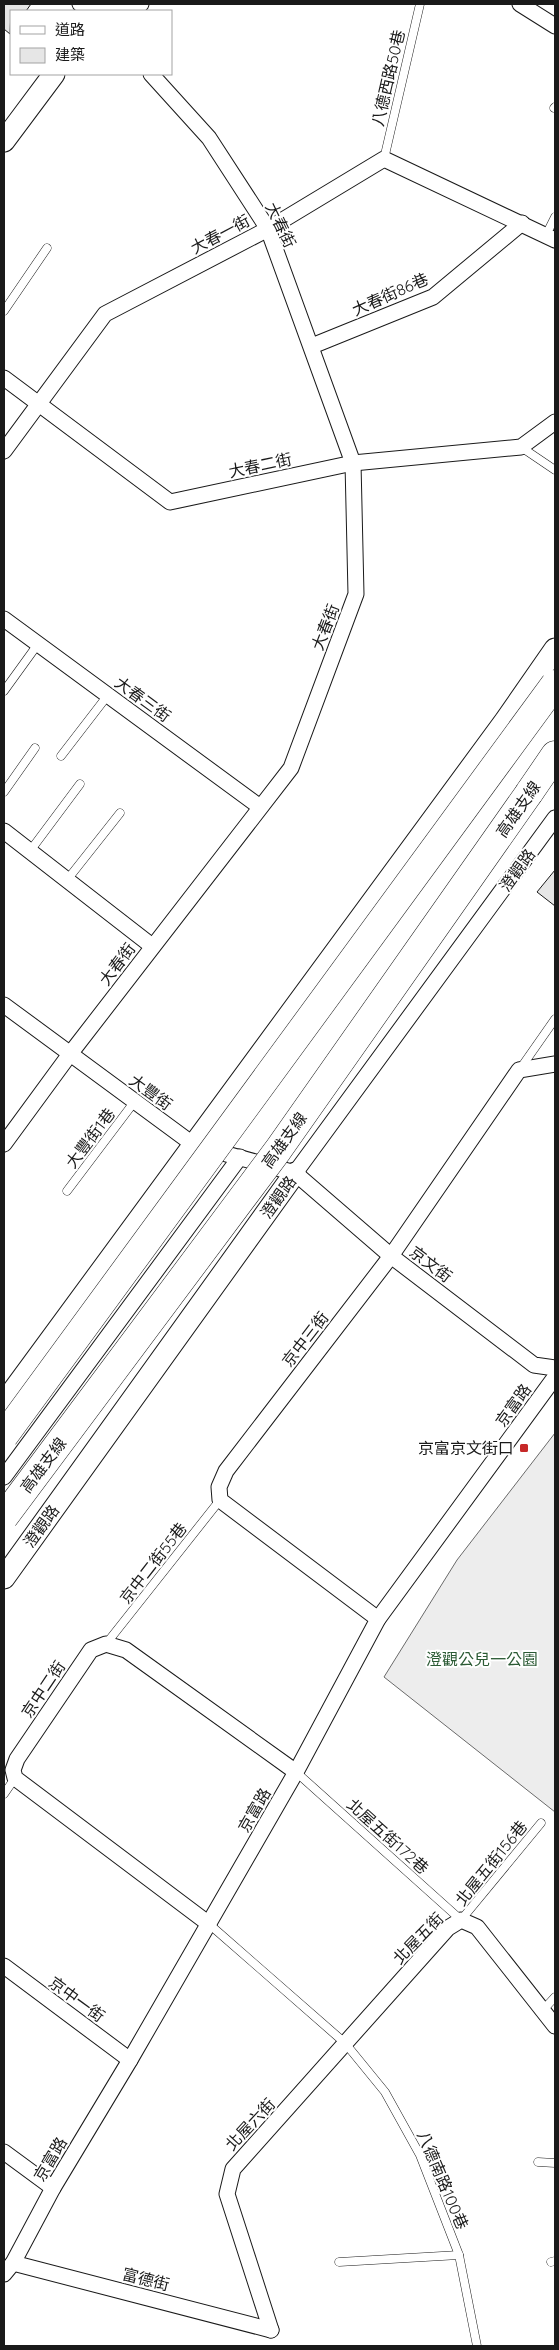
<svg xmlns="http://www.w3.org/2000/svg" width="559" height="2350" font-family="Quicksand,'Noto Sans TC',sans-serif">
	<rect width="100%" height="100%" fill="#fff"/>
	<polygon fill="#ededed" stroke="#6a6a6a" points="555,1433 555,1812 384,1677 457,1560"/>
	<g fill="#e6e6e6" stroke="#1a1a1a">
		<polygon points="4,4 31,4 26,11 11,11 10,34 4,29"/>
		<polygon points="555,870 555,906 537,892"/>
	</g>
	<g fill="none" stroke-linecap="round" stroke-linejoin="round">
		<g stroke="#1a1a1a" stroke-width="9">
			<g id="lane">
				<polyline points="554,108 555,107"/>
				<polyline points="384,159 420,4"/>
				<polyline points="546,235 555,217"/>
				<polyline points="4,311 47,248"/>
				<polyline points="521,447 555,470"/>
				<polyline points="4,691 38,644"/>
				<polyline points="61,756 108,695"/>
				<polyline points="4,792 35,748"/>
				<polyline points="30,851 80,784"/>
				<polyline points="67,880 120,813"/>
				<polyline points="520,1069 555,1019"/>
				<polyline points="67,1191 135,1101"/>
				<polyline points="106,1644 220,1500"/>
				<polyline points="296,1772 461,1920 541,1823"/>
				<polyline points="4,1794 15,1778"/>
				<polyline points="209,1924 345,2043 385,2092 420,2155 459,2255 477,2346"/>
				<polyline points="544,2009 555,1997"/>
				<polyline points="538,2162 555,2163"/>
				<polyline points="339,2262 459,2255"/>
				<polyline points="551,2262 555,2261"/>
			</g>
		</g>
		<g stroke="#1a1a1a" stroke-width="17">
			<g id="street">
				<polyline points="80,4 91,11"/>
				<polyline points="520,4 555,26"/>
				<polyline points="112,11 141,4"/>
				<polyline points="312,346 433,297 522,223"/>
				<polyline points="4,378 170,502 353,463 521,447 555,422"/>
				<polyline points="4,451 105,314 268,229 384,159 555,240"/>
				<polyline points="4,619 260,807"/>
				<polyline points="4,831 152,946"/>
				<polyline points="4,1005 194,1145 295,1173 391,1256 534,1365 555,1368"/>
				<polyline points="4,1144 70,1054 291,768 356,594 353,463 268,229 209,138 151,74"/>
				<polyline points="295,1173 555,818"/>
				<polyline points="4,1477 240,1157"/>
				<polyline points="378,1619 220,1500 219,1487 226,1471 391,1256 519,1070 555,1064"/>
				<polyline points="209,1924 15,1778 13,1770 17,1759 91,1650 106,1644 126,1650 296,1772"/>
				<polyline points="4,1966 130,2060"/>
				<polyline points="4,2152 53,2188"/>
				<polyline points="13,2263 271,2330"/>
				<polyline points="4,2274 13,2263 53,2188 130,2060 296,1772 378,1619 555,1377"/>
				<polyline points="271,2330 227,2194 233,2169 448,1928 461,1920 477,1927 555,2026"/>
			</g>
		</g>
		<g stroke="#1a1a1a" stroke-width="23">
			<g id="secondary">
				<polyline points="99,11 104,4"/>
				<polyline points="4,141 54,74"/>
				<polyline points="4,1403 505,721 555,649"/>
				<polyline points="4,1578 295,1173"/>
			</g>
		</g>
		<g stroke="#1a1a1a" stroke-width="29">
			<polyline id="highway" points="529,793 555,755"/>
		</g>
		<use href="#lane" stroke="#fff" stroke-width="8"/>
		<use href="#street" stroke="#fff" stroke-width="15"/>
		<use href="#secondary" stroke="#fff" stroke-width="21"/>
		<use href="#highway" stroke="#fff" stroke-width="28"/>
		<g stroke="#1a1a1a" stroke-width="29" stroke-linecap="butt">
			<g id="highway-bridge">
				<polyline points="4,1436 555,684"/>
				<polyline points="4,1517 278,1150 529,793"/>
			</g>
		</g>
		<use href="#highway-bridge" stroke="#fff" stroke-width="28"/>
	</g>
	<rect fill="#c62828" stroke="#fff" stroke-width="2" x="519" y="1443" width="10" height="10" rx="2.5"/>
	<g text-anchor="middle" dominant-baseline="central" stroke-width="4" stroke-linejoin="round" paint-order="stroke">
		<g font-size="16" fill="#1a1a1a" stroke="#fff">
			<text transform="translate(388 78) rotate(-77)">八德西路50巷</text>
			<text transform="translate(281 225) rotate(64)">大春街</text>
			<text transform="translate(220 234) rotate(-28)">大春一街</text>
			<text transform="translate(390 294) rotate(-24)">大春街86巷</text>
			<text transform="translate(260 465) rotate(-12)">大春二街</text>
			<text transform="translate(325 627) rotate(-69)">大春街</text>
			<text transform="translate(143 699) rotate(36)">大春三街</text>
			<text transform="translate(518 809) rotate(-55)">高雄支線</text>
			<text transform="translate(517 870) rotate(-54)">澄觀路</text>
			<text transform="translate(117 964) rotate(-53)">大春街</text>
			<text transform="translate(151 1092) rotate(36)">大豐街</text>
			<text transform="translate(90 1138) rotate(-53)">大豐街1巷</text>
			<text transform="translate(284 1140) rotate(-54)">高雄支線</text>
			<text transform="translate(278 1197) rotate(-54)">澄觀路</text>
			<text transform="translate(431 1264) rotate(37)">京文街</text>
			<text transform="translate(305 1339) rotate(-52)">京中三街</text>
			<text transform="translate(513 1405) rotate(-54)">京富路</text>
			<text transform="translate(43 1465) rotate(-53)">高雄支線</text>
			<text transform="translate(41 1526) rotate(-54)">澄觀路</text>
			<text transform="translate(153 1563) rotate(-52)">京中二街55巷</text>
			<text transform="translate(43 1689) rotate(-56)">京中二街</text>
			<text transform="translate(254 1810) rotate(-60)">京富路</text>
			<text transform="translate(388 1836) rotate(42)">北屋五街172巷</text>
			<text transform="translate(491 1863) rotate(-51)">北屋五街156巷</text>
			<text transform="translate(418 1938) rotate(-46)">北屋五街</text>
			<text transform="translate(77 1999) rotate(36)">京中一街</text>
			<text transform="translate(250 2124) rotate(-47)">北屋六街</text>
			<text transform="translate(50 2159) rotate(-59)">京富路</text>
			<text transform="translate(443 2180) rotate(67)">八德南路100巷</text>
			<text transform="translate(146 2279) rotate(14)">富德街</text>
		</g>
		<g font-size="16" fill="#1a1a1a" stroke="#fff" text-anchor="end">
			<text x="514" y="1448">京富京文街口</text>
		</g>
		<g font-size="16" fill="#2b5a34" stroke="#fff">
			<text x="482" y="1659">澄觀公兒一公園</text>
		</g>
	</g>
	<rect width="559" height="2350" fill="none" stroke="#1a1a1a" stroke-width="10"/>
	<rect x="10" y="10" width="162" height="65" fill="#ffffff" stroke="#a3a3a3"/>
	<rect x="20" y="26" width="25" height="8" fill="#ffffff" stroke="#a3a3a3"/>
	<text x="55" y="35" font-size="15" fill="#1a1a1a">道路</text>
	<rect x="20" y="48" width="25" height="15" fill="#e6e6e6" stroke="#a3a3a3"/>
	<text x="55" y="60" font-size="15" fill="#1a1a1a">建築</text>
</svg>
